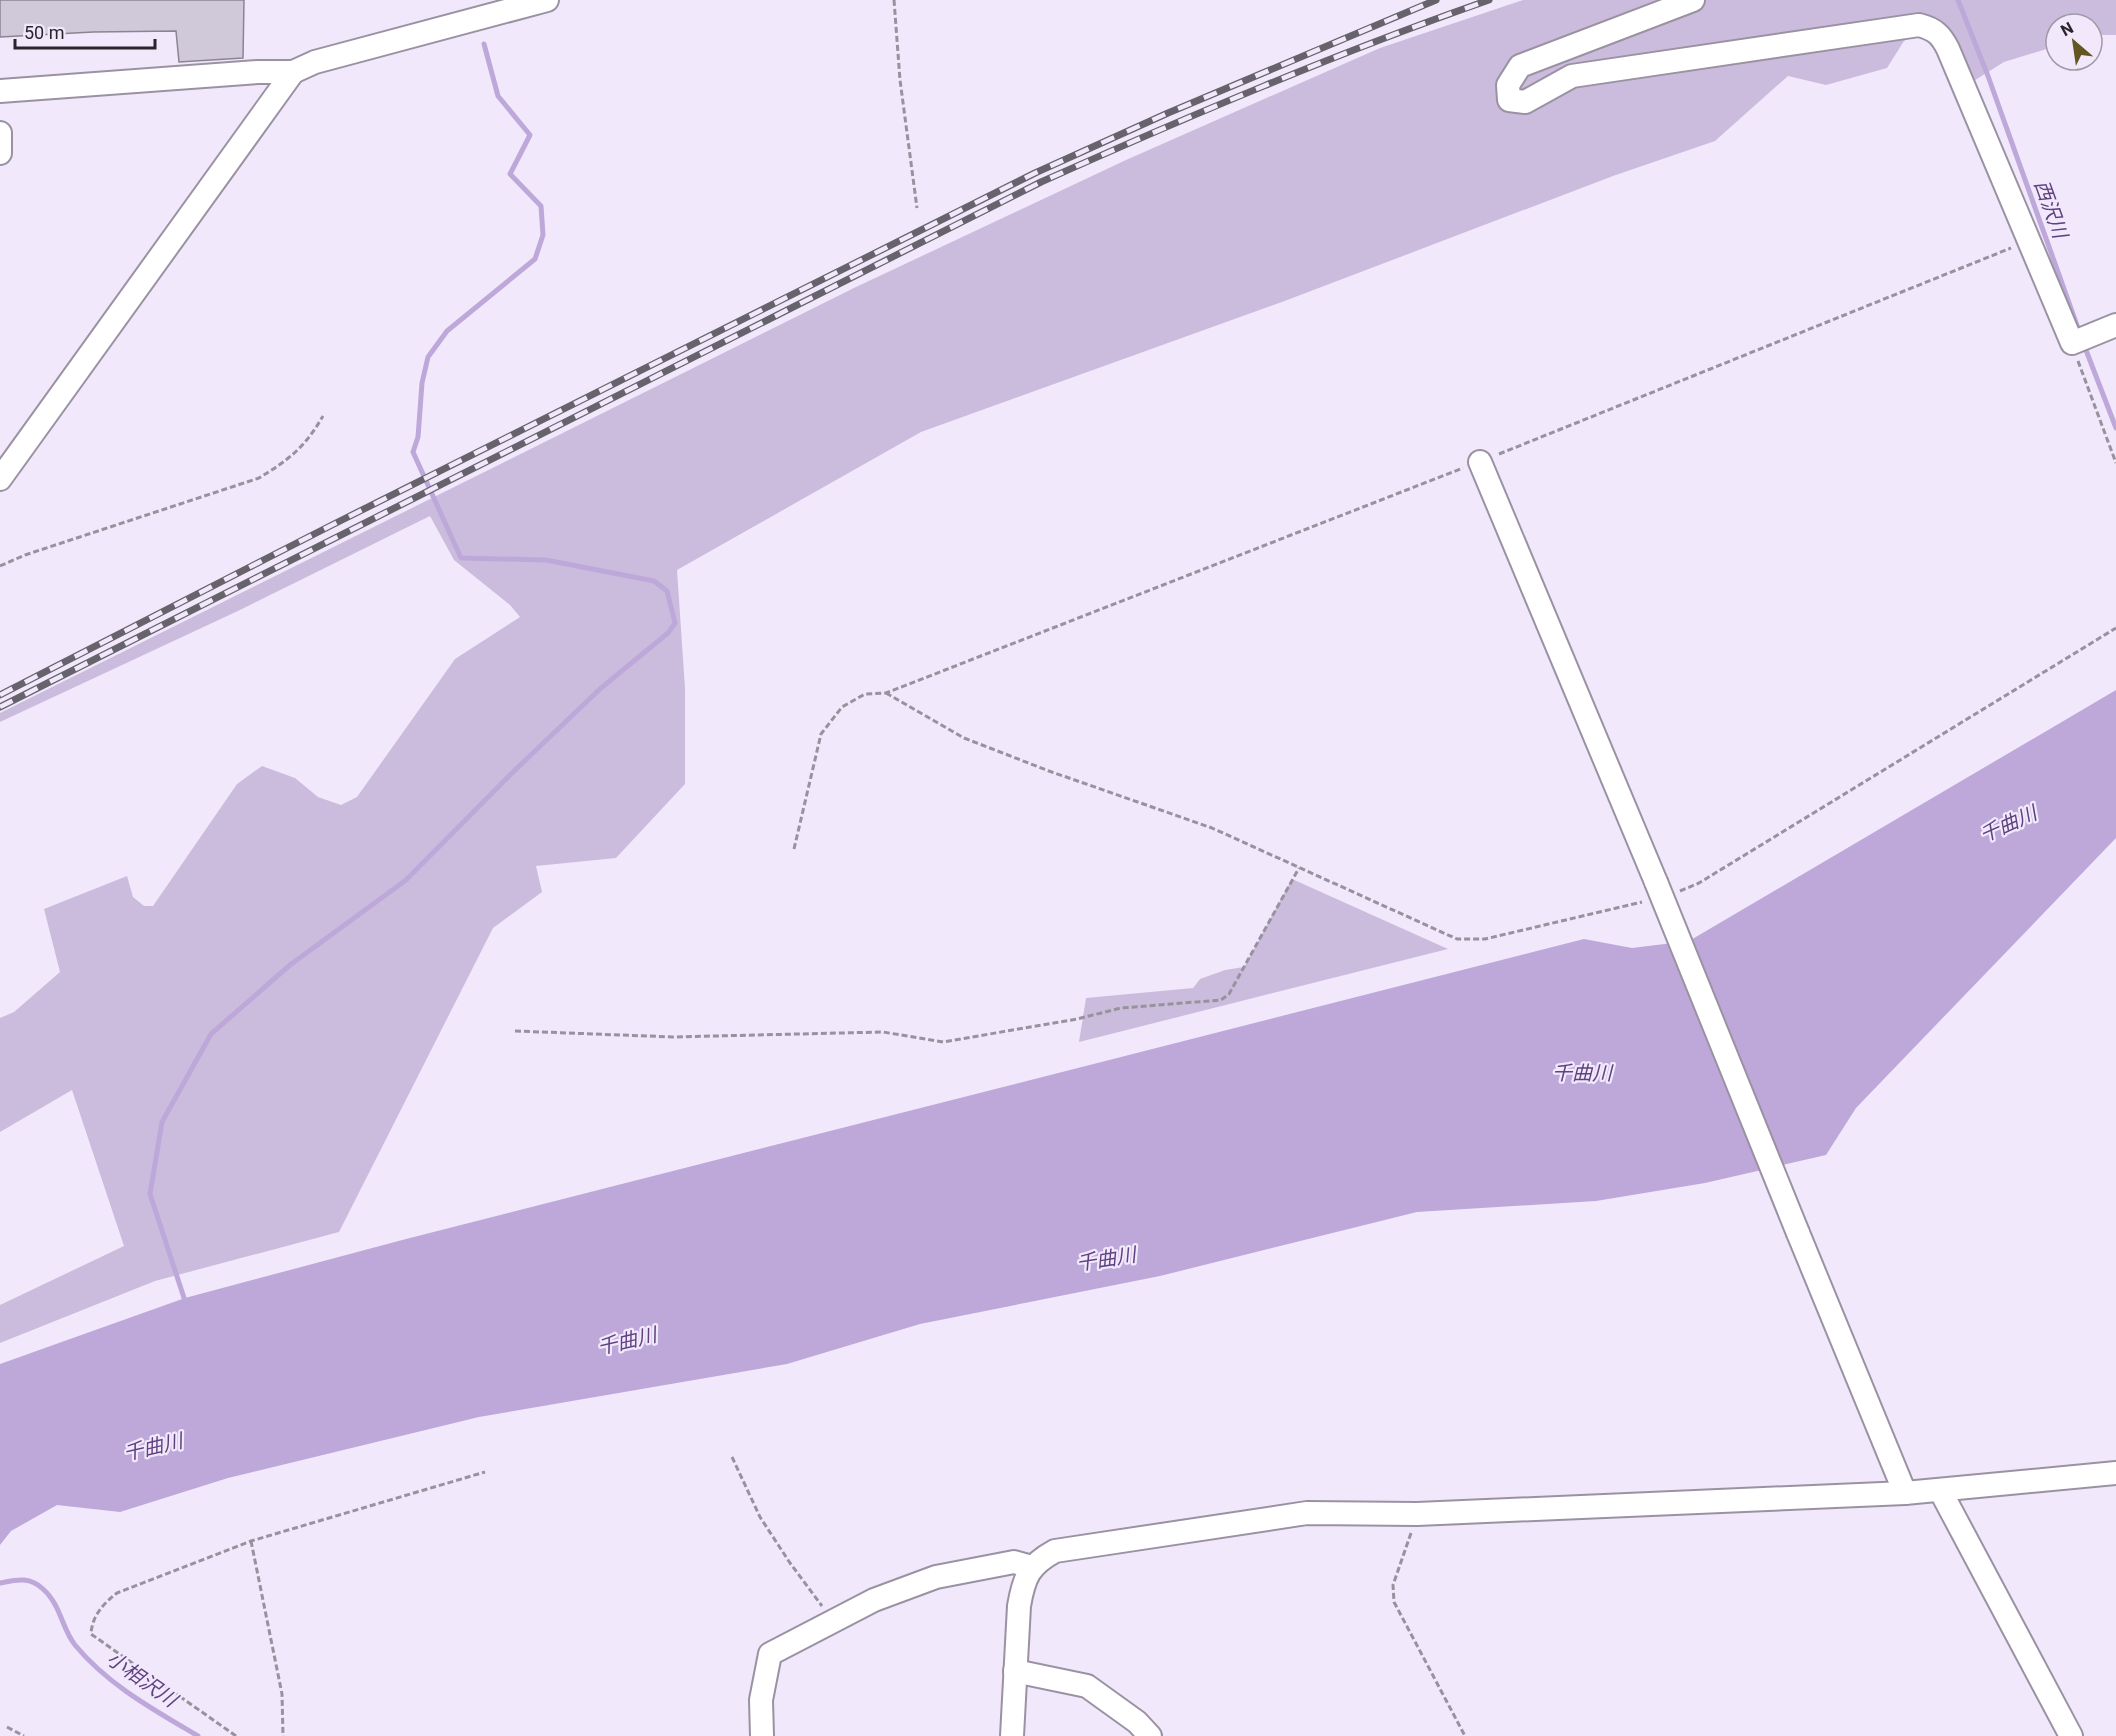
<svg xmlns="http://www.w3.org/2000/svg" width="2116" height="1736" font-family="Roboto,'Noto Sans JP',sans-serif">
	<rect width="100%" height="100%" fill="#f1e9fb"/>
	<g fill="#cbbcdd">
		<polygon points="1523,0 2116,0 2116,35 2092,35 2092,24 2056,24 2056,46 2004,62 1972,82 1956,37 1936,22 1904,41 1887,68 1826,85 1788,76 1715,141 1613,176 1282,302 921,432 677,570 685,688 685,784 616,858 536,866 542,892 493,928 339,1232 155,1281 0,1343 0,1305 124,1246 72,1090 0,1132 0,1018 14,1012 60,972 44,909 127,876 133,897 144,906 153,906 237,784 262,766 295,778 318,797 341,805 357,797 455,659 520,617 510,605 454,560 430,516 240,610 0,722 0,713 856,287 1126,160 1380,48"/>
		<polygon points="1292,879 1448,949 1079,1042 1086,998 1193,988 1200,979 1225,970 1244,967"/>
	</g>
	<polygon fill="#bea8da" points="2116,690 2116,838 1856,1108 1826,1155 1705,1183 1596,1201 1417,1212 1160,1276 920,1324 787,1364 479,1417 228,1478 120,1512 57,1505 11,1531 0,1545 0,1364 185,1298 406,1239 1584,939 1632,948 1689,941"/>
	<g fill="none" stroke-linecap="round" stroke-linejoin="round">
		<g stroke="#bea8da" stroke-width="5">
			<polyline points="1958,0 1988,76 2078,328"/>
			<polyline points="2084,345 2116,428"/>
			<polyline points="186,1304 150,1194 162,1122 211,1034 290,965 406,880 511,774 601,688 668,633 675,623 667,591 654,581 546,560 461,558 413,452 418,437 422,383 428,357 447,331 535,259 543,235 541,206 510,174 530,135 498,96 484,44"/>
			<path d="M0,1583c16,-3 29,-7 43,6 18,16 19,40 32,56 33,40 79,65 123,91"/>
		</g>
	</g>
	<polygon fill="#d0c9da" stroke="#8b8494" stroke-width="1.5" points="0,0 244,0 243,58 179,62 176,31 93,32 0,37"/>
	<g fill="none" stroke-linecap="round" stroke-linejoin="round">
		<g stroke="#9a92a3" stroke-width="26">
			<g id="minor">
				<path d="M1693,0l-173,66 -12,19 1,15 16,2 47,-26 347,-51c16,4 22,10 29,24l124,294 44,-18"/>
				<polyline points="0,91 258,72 293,72 315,62 547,0"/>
				<polyline points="0,133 0,153"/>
				<polyline points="1480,462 1656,882"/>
				<polyline points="0,479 293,72"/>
				<polyline points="1798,1233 1905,1493"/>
				<polyline points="1940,1490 2071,1736"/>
				<polyline points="1015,1671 1087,1686 1137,1722 1150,1736"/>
				<polyline points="762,1736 761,1700 770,1654 874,1600 936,1577 1014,1562 1032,1567"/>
				<path d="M1012,1736l7,-130c5,-29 10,-41 36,-55l252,-38 110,1 488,-21 211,-20"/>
			</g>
		</g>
		<g stroke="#97929e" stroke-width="3" stroke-dasharray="6 3" stroke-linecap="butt">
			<polyline points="894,0 900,80 917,208"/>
			<polyline points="2078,361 2116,463"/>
			<polyline points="1499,454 2011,248"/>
			<path d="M0,566l25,-11 234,-77c31,-19 46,-31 64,-62"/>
			<polyline points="886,693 964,738 1049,771 1212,828 1457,939 1485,939 1642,902"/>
			<polyline points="794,849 821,734 842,707 865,694 886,693 1463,468"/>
			<polyline points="1680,891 1699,883 2116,628"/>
			<polyline points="515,1031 673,1037 883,1032 943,1042 1077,1019 1121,1008 1221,1000 1229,994 1299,868"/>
			<polyline points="732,1457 760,1517 790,1563 822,1606"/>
			<polyline points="1411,1533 1393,1585 1394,1602 1465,1736"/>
			<polyline points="251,1541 282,1694 283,1736"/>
			<polyline points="7,1727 24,1736"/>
			<path d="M236,1736l-145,-102c1,-18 12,-30 26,-41l134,-52 234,-69"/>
		</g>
		<use href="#minor" stroke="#fff" stroke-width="22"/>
		<g stroke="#67636c" stroke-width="7">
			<g id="rail">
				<polyline points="0,695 328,527 1035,173 1168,113 1436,0"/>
				<path d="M0,707l1041,-525c148,-66 296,-129 448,-182"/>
			</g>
		</g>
		<use href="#rail" stroke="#f1e9fb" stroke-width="4.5" stroke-dasharray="14" stroke-linecap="butt"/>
		<g stroke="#9a92a3" stroke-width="26" stroke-linecap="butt">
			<polyline id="minor-bridge" points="1656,882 1798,1233"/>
		</g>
		<use href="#minor-bridge" stroke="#fff" stroke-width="22"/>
	</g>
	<g text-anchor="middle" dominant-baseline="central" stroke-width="4.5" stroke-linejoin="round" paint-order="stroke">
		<g font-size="20" font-style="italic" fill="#604180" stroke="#f1e9fb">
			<text transform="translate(2051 209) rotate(70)">西沢川</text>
			<text transform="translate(2008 824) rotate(-24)">千曲川</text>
			<text x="1582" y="1073">千曲川</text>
			<text transform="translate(1106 1259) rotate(-9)">千曲川</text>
			<text transform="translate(627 1341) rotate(-13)">千曲川</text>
			<text transform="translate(153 1447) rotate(-13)">千曲川</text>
			<text transform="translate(142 1679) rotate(35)">小相沢川</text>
		</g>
	</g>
	<g transform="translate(2074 42) rotate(331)"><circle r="28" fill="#f1e9fb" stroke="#a09aa7" stroke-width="1.5"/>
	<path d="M0-4.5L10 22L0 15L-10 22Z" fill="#625622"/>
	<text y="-9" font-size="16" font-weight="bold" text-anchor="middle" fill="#27242a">N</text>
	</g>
	<path d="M15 39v9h140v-9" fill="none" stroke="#27242a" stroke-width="3"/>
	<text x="24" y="39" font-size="18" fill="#27242a" stroke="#f1e9fb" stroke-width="4.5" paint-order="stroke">50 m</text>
</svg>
